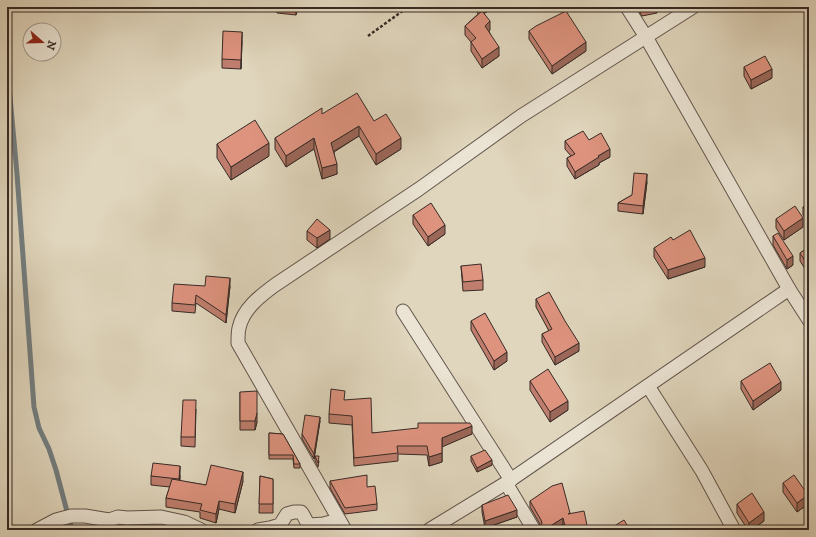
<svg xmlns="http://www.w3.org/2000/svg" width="816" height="537" font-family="'IM FELL DW Pica',serif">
	<rect width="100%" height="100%" fill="#e0d6bd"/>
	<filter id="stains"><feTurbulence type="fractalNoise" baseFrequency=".005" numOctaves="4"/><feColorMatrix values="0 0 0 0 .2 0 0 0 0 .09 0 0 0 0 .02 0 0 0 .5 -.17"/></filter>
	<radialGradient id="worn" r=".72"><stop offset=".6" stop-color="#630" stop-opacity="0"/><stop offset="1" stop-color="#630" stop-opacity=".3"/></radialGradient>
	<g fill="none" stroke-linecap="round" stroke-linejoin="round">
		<polyline stroke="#727e80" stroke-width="5" points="7,64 17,174 34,407 39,428 49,449 56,470 72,530"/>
		<g stroke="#61554c" stroke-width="15">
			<g id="minor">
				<polyline points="627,7 646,37 789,289 809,320"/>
				<polyline points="403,311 511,480"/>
				<polyline points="648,386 702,471 734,530"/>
				<polyline points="37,530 56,520 71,516 85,516 109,520 118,517 127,518 161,517 184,522 201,530"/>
				<path d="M258,530l12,-2 10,-3 7,-11 7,-2h7c4,4 4,10 9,13l13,-1 16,-4"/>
				<path d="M345,530l-107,-187c0,-5 0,-11 1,-15 4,-19 21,-32 36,-43l144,-96 102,-73 172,-109"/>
				<polyline points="429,530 506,483"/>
				<polyline points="534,530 506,483 789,289"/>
			</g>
		</g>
		<polyline stroke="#372a26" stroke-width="2.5" stroke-dasharray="3 2" stroke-linecap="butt" points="368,36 408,7"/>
		<use href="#minor" stroke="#ebe4d4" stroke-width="13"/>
	</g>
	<g fill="#bf7e6d" stroke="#372a26">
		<polygon points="277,7 298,7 296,15 277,13"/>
		<polygon points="475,7 495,7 484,13 490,30 489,31 499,56 482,68 471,51 471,42 465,35 465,26 478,14"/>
		<polygon points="637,7 657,7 657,13 642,16 638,9"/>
		<polygon points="529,31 586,51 552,74 529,39"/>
		<polygon points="242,41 241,69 222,68 222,59"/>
		<polygon points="744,67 772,78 751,89 744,76"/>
		<polygon points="322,114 374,121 401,149 376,165 359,136 334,152 337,174 322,179 314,149 286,167 275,149 275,138"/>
		<polygon points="589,140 610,157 599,163 599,165 575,179 567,166 567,158 571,156 565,149 565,141"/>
		<polygon points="217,144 269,156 231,180 217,158"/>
		<polygon points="647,182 643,214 618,211 618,203 632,195"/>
		<polygon points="809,203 809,224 803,215 803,207"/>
		<polygon points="413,215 445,234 428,246 413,224"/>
		<polygon points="776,219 803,227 784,240 776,228"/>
		<polygon points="307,231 330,239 317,248 307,240"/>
		<polygon points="773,236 793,265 787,269 773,245"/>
		<polygon points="673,240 705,267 668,279 654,257 654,248"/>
		<polygon points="809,247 807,272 800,261 800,253"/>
		<polygon points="461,266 483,280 483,290 463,291"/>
		<polygon points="205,286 230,286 226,323 196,303 195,313 172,311 172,303"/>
		<polygon points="809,292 809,305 807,303 807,294"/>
		<polygon points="536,299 579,351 555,365 542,342 542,334 549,331 536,307"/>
		<polygon points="471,321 507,361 494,370 471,330"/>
		<polygon points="530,381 568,410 550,422 530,390"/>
		<polygon points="741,381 781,390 753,410 741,389"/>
		<polygon points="240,392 257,422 255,430 240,430"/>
		<polygon points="345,400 372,433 472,434 442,446 442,462 429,466 427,455 398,454 398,461 354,466 352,425 329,423 329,414"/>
		<polygon points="196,409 195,447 181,446 181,437"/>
		<polygon points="320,421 314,459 302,439 302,434"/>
		<polygon points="269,433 283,434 300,464 300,468 294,468 293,459 269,459"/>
		<polygon points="315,456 319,461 318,467 315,461"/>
		<polygon points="471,456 492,465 477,472 471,461"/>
		<polygon points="180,475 180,481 206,485 243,481 235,513 219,509 216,523 200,518 200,512 166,507 166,498 170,487 151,485 151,476"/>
		<polygon points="260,476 273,479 273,513 259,513"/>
		<polygon points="330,481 367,487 377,504 377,510 345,514 330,488"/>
		<polygon points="783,483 808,504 797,512 783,492"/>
		<polygon points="530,501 570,514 588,530 564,530 563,524 554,530 541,530 541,526 530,507"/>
		<polygon points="737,504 764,521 751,530 748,530 737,513"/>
		<polygon points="482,505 517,517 485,528 482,512"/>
	</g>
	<g fill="#9b6759" stroke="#372a26">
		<polygon points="296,7 298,7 296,15"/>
		<polygon points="480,7 495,7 480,16"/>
		<polygon points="490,21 490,30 485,35 485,26"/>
		<polygon points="242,32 242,41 241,69 241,60"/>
		<polygon points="586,42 586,51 552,74 552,66"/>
		<polygon points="499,47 499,56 482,68 482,59"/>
		<polygon points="772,69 772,78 751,89 751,80"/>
		<polygon points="359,126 359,136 331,153 331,143"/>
		<polygon points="314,138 314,149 286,167 286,156"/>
		<polygon points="401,138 401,149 376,165 376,154"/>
		<polygon points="269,143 269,156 231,180 231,167"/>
		<polygon points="610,149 610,157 599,163 599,165 575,179 575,172 598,156"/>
		<polygon points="337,164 337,174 322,179 322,168"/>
		<polygon points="647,174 647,182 643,214 643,206"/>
		<polygon points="803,218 803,227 784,240 784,231"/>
		<polygon points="445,225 445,234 428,246 428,237"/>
		<polygon points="330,230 330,239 317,248 317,238"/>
		<polygon points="793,256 793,265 787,269 787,260"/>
		<polygon points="705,258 705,267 668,279 668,270"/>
		<polygon points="809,263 809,271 807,272 807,264"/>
		<polygon points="230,278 230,286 226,323 226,315"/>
		<polygon points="579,343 579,351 555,365 555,357"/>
		<polygon points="507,352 507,361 494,370 494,361"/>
		<polygon points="781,382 781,390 753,410 753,401"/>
		<polygon points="568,401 568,410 550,422 550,412"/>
		<polygon points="257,413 257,422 255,430 255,421"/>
		<polygon points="320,417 320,421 314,459 314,454"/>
		<polygon points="472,426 472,434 442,447 442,438"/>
		<polygon points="442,453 442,462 429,466 429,457"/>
		<polygon points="492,460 492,465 477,472 477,468"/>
		<polygon points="180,466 180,475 179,488 179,479"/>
		<polygon points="243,472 243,481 235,513 235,504"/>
		<polygon points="808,495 808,504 797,512 797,503"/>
		<polygon points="219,501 219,509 216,523 216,514"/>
		<polygon points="517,510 517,517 485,528 485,521"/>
		<polygon points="764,512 764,521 751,530 749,530 749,523"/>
		<polygon points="563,518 563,524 554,530 544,530"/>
	</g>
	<g fill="#de937f" stroke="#372a26">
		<polygon points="482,11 490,21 485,26 499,47 482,59 471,42 476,38 465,26"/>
		<polygon points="566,11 586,42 552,66 529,31 536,26"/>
		<polygon points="223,31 242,32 241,60 222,59"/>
		<polygon points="765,56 772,69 751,80 744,67"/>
		<polygon points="357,93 374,121 386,114 401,138 376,154 359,126 331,143 337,164 322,168 314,138 286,156 275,138 322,108 322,114"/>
		<polygon points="255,120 269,143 231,167 217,144"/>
		<polygon points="583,131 589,140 601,133 610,149 598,156 599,157 575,172 567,158 575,154 565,141"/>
		<polygon points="634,173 647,174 643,206 618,203 632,195"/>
		<polygon points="431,203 445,225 428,237 413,215"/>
		<polygon points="809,203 809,216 803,207"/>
		<polygon points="795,206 803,218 784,231 776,219"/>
		<polygon points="317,219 330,230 317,238 307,231"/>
		<polygon points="690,230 705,258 668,270 654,248 671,237 673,240"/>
		<polygon points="778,233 793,256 787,260 773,236"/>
		<polygon points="809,247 809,263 807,264 800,253"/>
		<polygon points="481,264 483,280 463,282 461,266"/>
		<polygon points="206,276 230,278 226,315 196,295 195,305 172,303 174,284 205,286"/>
		<polygon points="549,292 565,321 579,343 555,357 542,334 552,329 536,299"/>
		<polygon points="485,313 507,352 494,361 471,321"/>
		<polygon points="770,363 781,382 753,401 741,381"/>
		<polygon points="548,369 568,401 550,412 530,381"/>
		<polygon points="331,389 345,391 344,400 371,398 372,433 418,428 418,423 470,423 472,426 442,438 442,453 429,457 427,446 397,446 398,453 354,458 352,416 329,414"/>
		<polygon points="257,391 257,413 255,421 240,421 240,392"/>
		<polygon points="183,400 196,400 195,437 181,437"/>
		<polygon points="305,415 320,417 314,454 302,434"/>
		<polygon points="269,433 283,434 300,464 294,464 293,455 269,455"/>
		<polygon points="485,450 492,460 477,468 471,456"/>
		<polygon points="315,456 319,456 318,463"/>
		<polygon points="153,463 180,466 179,479 151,476"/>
		<polygon points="211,465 243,472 235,504 219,501 216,514 200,510 202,504 166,498 172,479 206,485"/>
		<polygon points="367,475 367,487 375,486 377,504 345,508 330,481"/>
		<polygon points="794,475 808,495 797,503 783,483"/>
		<polygon points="260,476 273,479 273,504 259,504"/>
		<polygon points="562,483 570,513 568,514 584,511 588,530 566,530 563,518 544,530 543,530 541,527 542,523 541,520 530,501 552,486"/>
		<polygon points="752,493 764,512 749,523 737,504"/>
		<polygon points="508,495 517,510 485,521 482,505"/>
		<polygon points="624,520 630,530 608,530"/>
		<polygon points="403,527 401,530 394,530"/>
		<polygon points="364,528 365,530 357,530"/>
	</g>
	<rect width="816" height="537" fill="none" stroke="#e0d6bd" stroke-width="24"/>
	<rect x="8" y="8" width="800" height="521" fill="none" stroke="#372a26" stroke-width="2"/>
	<rect x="12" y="12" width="792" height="513" fill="none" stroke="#372a26"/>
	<g transform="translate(42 42) rotate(110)"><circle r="19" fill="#ebe4d4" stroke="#a39a8e"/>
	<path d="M0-3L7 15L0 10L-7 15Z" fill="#8f2418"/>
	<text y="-6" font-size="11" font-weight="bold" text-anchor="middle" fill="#372a26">N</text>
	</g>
	<rect width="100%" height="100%" filter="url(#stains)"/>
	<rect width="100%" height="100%" fill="url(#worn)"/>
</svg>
